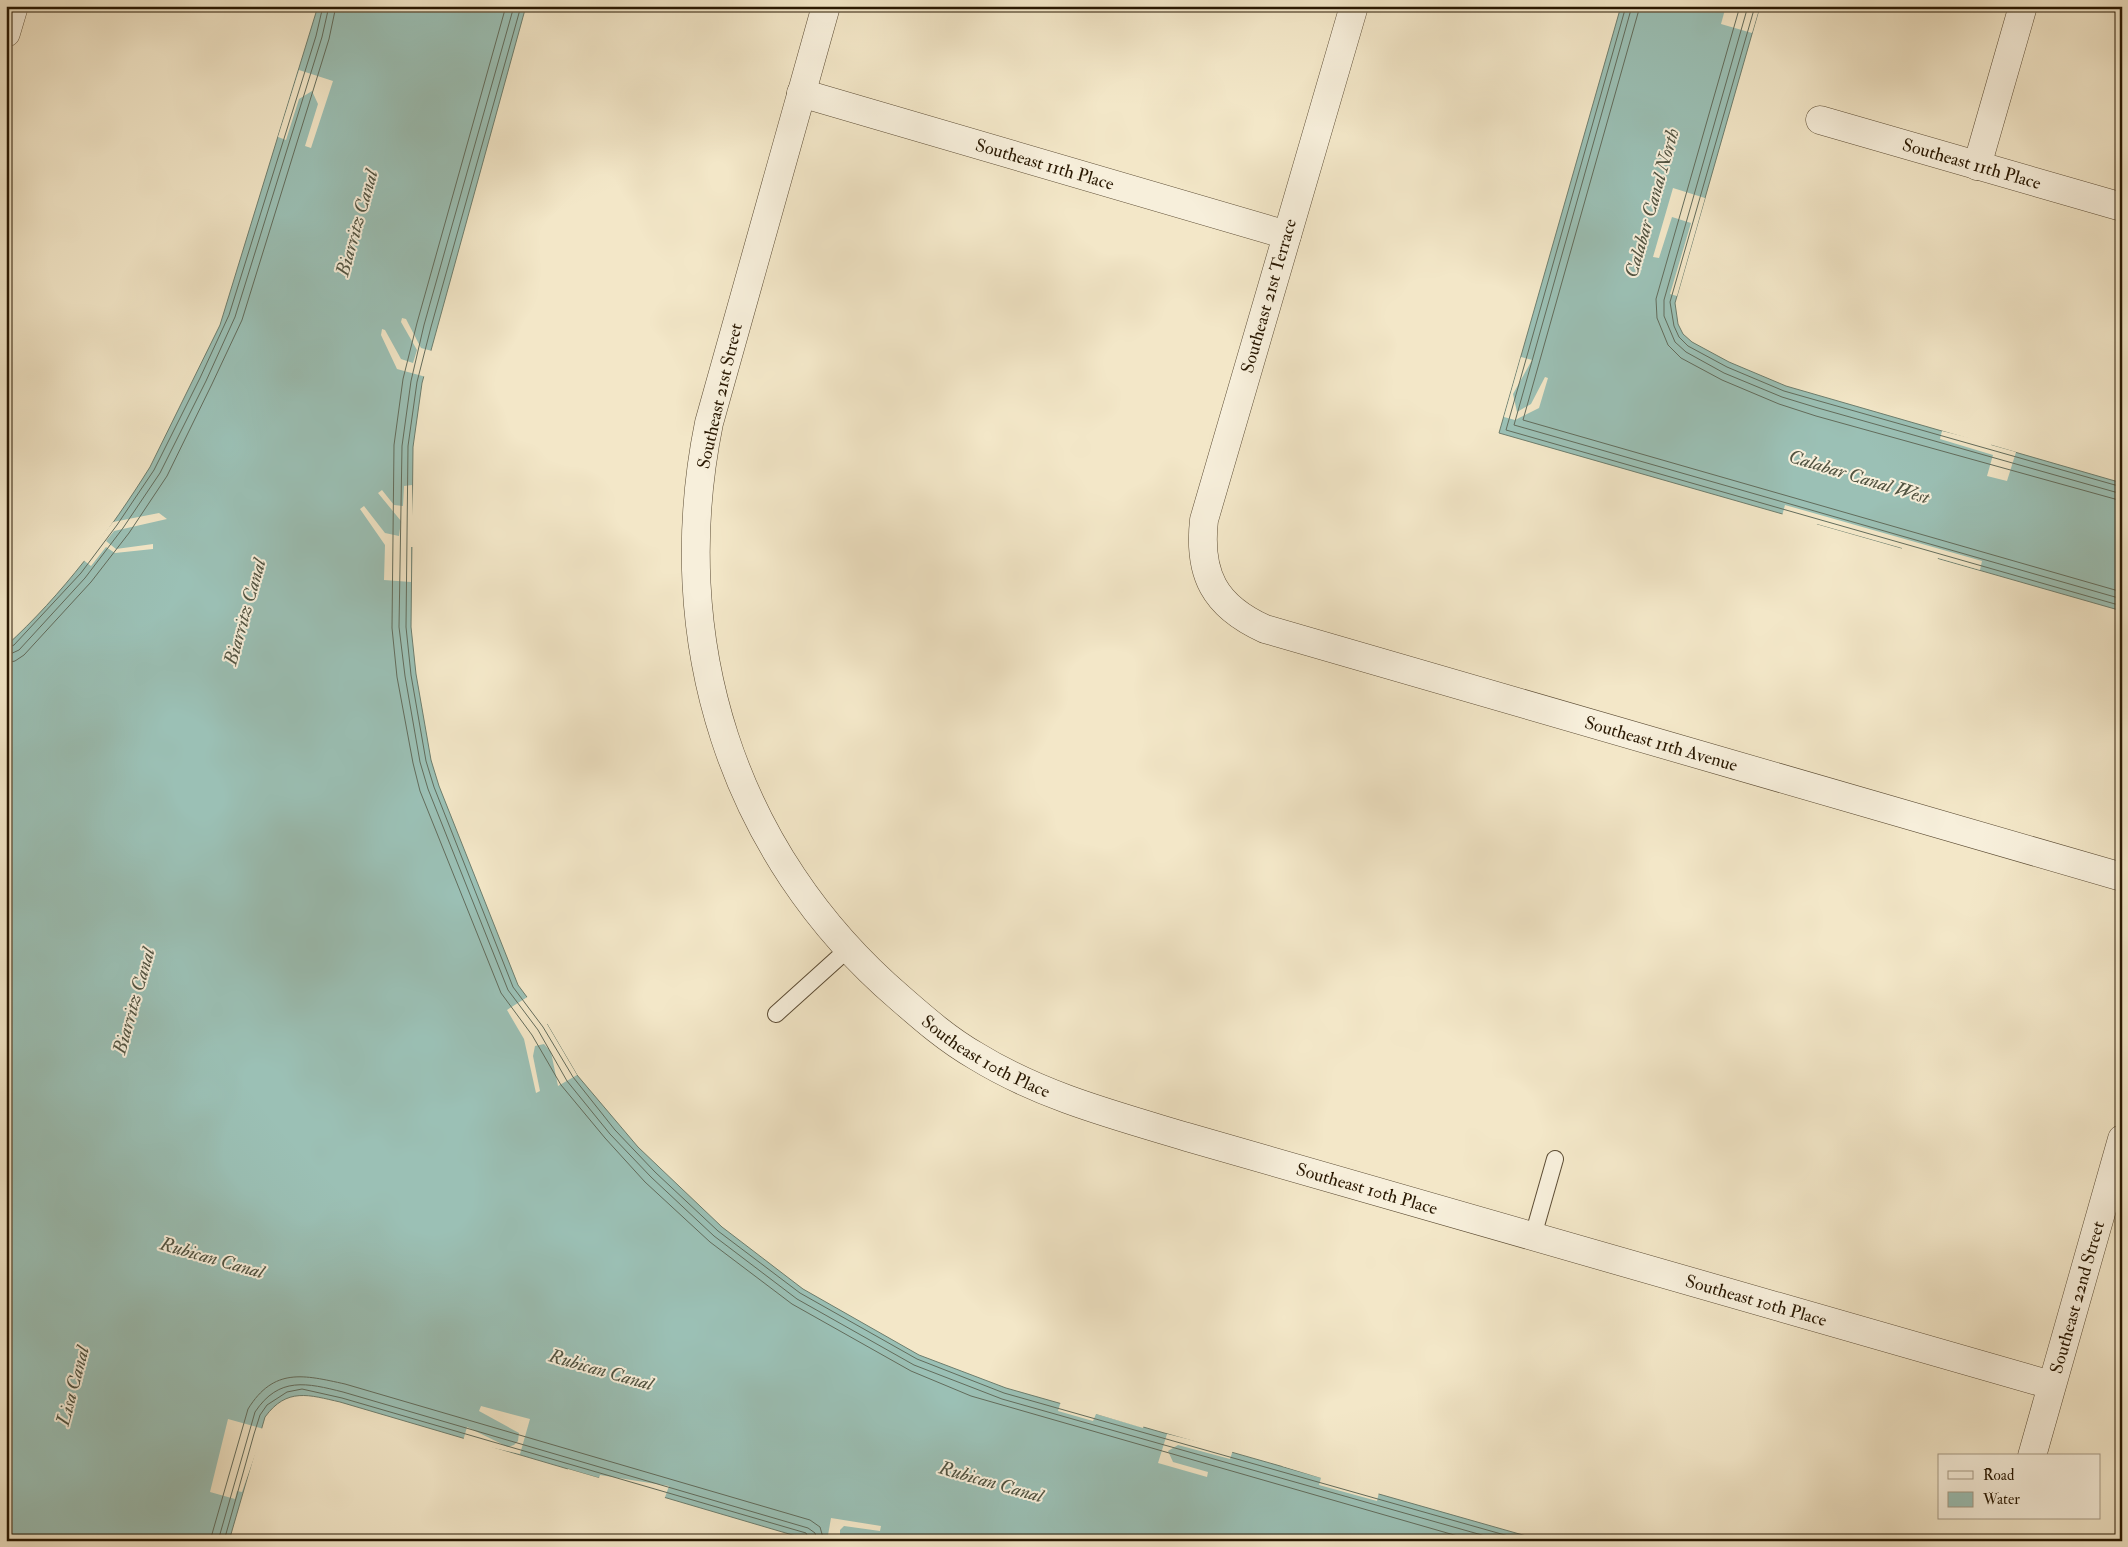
<svg xmlns="http://www.w3.org/2000/svg" width="2128" height="1547" font-family="'IM FELL Double Pica',serif">
	<rect width="100%" height="100%" fill="#f3e7c8"/>
	<filter id="stains"><feTurbulence type="fractalNoise" baseFrequency=".004" numOctaves="4"/><feColorMatrix values="0 0 0 0 .2 0 0 0 0 .09 0 0 0 0 .02 0 0 0 .5 -.17"/></filter>
	<radialGradient id="worn" r=".72"><stop offset=".6" stop-color="#630" stop-opacity="0"/><stop offset="1" stop-color="#630" stop-opacity=".3"/></radialGradient>
	<g fill="#9bc0b5" stroke="#6d7d6d">
		<path d="M318,6h208l-104,377 -9,64 -2,180 5,47 15,86 8,26 79,199 29,39 30,51 61,72 84,80 81,62 116,66 87,33 538,153h-731l-473,-139c-31,-7 -53,-15 -75,15l-36,124h-223v-895c56,-51 104,-115 144,-179l70,-142z"/>
		<polygon points="1621,6 1760,6 1675,303 1678,324 1683,334 1692,342 1729,362 1786,386 2122,483 2122,611 1499,433"/>
	</g>
	<g fill="#f3e7c8">
		<polygon points="1726,6 1760,6 1752,33 1721,24"/>
		<polygon points="299,70 333,81 311,148 305,146 318,104 312,91 299,99 286,140 278,137"/>
		<polygon points="1673,188 1705,198 1677,296 1670,294 1691,223 1672,217 1659,258 1653,257"/>
		<polygon points="402,318 406,319 421,348 432,351 426,377 397,369 381,335 382,329 385,330 401,359 413,363 417,350 401,322"/>
		<polygon points="1521,357 1532,360 1513,394 1517,412 1531,404 1545,377 1548,378 1539,408 1515,420 1504,417"/>
		<polygon points="1942,431 1991,443 1991,445 2016,452 2007,481 1987,476 1993,455 1940,439"/>
		<polygon points="412,485 414,547 411,547 411,582 384,580 385,545 360,509 364,506 385,533 399,536 401,521 378,493 382,490 394,505 403,506 404,486"/>
		<polygon points="1785,505 1982,561 1980,570 1938,558 1937,561 1902,551 1902,548 1817,524 1816,526 1782,516"/>
		<polygon points="159,513 167,519 114,531 106,541 116,549 153,544 153,549 115,553 106,547 91,566 82,559 97,538 99,540 113,522"/>
		<polygon points="529,996 549,1023 547,1024 577,1075 558,1086 551,1052 544,1044 535,1046 533,1056 540,1091 536,1093 524,1039 507,1010"/>
		<polygon points="1061,1401 1144,1425 1143,1428 1096,1414 1093,1421 1058,1411"/>
		<polygon points="481,1406 530,1419 520,1454 463,1441 467,1427 508,1447 514,1445 518,1441 519,1433 479,1411"/>
		<polygon points="228,1419 264,1429 242,1492 237,1491 235,1499 210,1492"/>
		<polygon points="1167,1434 1233,1450 1230,1459 1178,1445 1168,1451 1173,1462 1208,1472 1207,1477 1158,1463"/>
		<polygon points="1282,1464 1379,1492 1377,1501 1319,1485 1321,1478 1282,1466"/>
		<polygon points="568,1469 599,1478 600,1475 669,1486 664,1500 567,1471"/>
		<polygon points="831,1518 881,1526 880,1531 844,1526 840,1530 840,1541 827,1541"/>
	</g>
	<g fill="none" stroke-linecap="round" stroke-linejoin="round">
		<g stroke="#626c5c" stroke-width="1">
			<polyline points="506,6 417,323 403,379 394,445 392,628 397,677 413,763 420,791 501,993 532,1035 561,1085 605,1138 645,1182 710,1242 792,1304 911,1371 971,1396 1475,1541"/>
			<polyline points="514,6 424,325 411,381 402,446 399,627 405,676 420,762 428,789 508,990 538,1030 567,1081 610,1134 651,1177 714,1236 797,1299 914,1365 1002,1399 1503,1541"/>
			<polyline points="521,6 431,327 417,382 408,446 406,627 411,675 426,761 434,787 513,987 543,1027 573,1077 615,1130 655,1172 718,1231 800,1293 917,1359 1004,1393 1526,1541"/>
			<polyline points="1626,6 1506,430 2122,606"/>
			<polyline points="1632,6 1514,425 2122,599"/>
			<polyline points="1640,6 1523,420 2122,592"/>
			<polyline points="1740,6 1656,299 1657,318 1668,345 1681,358 1722,380 1779,404 1816,416 2122,501"/>
			<polyline points="1748,6 1664,300 1664,316 1675,342 1686,352 1724,373 1782,397 1818,408 2122,494"/>
			<polyline points="1755,6 1670,302 1674,326 1679,337 1688,346 1727,367 1784,391 2122,487"/>
			<polyline points="6,649 14,645 81,573 117,525 154,470 200,378 229,315 316,36 323,6"/>
			<polyline points="6,656 19,650 85,578 123,528 160,473 206,381 235,317 322,37 329,6"/>
			<polyline points="6,663 15,661 24,655 91,582 129,533 167,476 212,384 242,320 329,39 336,6"/>
			<path d="M210,1541l38,-132c26,-42 56,-34 97,-25l465,136 10,7 4,14"/>
			<path d="M218,1541l37,-129c24,-36 52,-29 88,-20l465,136 7,5 2,8"/>
			<polyline points="224,1541 254,1434 260,1415 267,1405 287,1392 302,1389 342,1398 806,1533 810,1541"/>
		</g>
		<g stroke="#5c4c34" stroke-width="18">
			<g id="lane">
				<polyline points="776,1014 848,949"/>
				<polyline points="1533,1236 1555,1159"/>
			</g>
		</g>
		<g stroke="#5c4c34" stroke-width="29">
			<g id="street">
				<path id="s1" d="M826,6l-117,417c-44,216 22,430 191,575 24,21 48,42 76,58 65,40 138,59 211,81l864,248"/>
				<path id="s2" d="M1354,6l-150,514c-6,54 10,86 61,109l857,248"/>
				<polyline points="6,33 14,6"/>
				<path id="s3" d="M801,93l486,142"/>
				<path id="s4" d="M1820,120l302,87"/>
				<polyline points="1977,166 2023,6"/>
				<path id="s5" d="M2032,1456l90,-317"/>
			</g>
		</g>
		<use href="#lane" stroke="#f7efdb" stroke-width="16"/>
		<use href="#street" stroke="#f7efdb" stroke-width="28"/>
	</g>
	<g text-anchor="middle" dominant-baseline="central" stroke-width="4" stroke-linejoin="round" paint-order="stroke">
		<g font-size="18" fill="#291802" stroke="#f7efdb">
			<text stroke="none"><textPath href="#s3" startOffset="254">Southeast 11th Place</textPath></text>
			<text stroke="none"><textPath href="#s4" startOffset="158">Southeast 11th Place</textPath></text>
			<text transform="translate(1269 296) rotate(-74)">Southeast 21st Terrace</text>
			<text transform="translate(720 396) rotate(-77)">Southeast 21st Street</text>
			<text stroke="none"><textPath href="#s2" startOffset="1084">Southeast 11th Avenue</textPath></text>
			<text stroke="none"><textPath href="#s1" startOffset="1174">Southeast 10th Place</textPath></text>
			<text stroke="none"><textPath href="#s1" startOffset="1579">Southeast 10th Place</textPath></text>
			<text stroke="none"><textPath href="#s5" startOffset="165">Southeast 22nd Street</textPath></text>
			<text stroke="none"><textPath href="#s1" startOffset="1984">Southeast 10th Place</textPath></text>
		</g>
		<g font-size="19" font-style="italic" fill="#515341" stroke="#f7efdb">
			<text transform="translate(1652 203) rotate(-74)">Calabar Canal North</text>
			<text transform="translate(357 223) rotate(-74)">Biarritz Canal</text>
			<text transform="translate(1859 477) rotate(17)">Calabar Canal West</text>
			<text transform="translate(245 612) rotate(-74)">Biarritz Canal</text>
			<text transform="translate(134 1001) rotate(-74)">Biarritz Canal</text>
			<text transform="translate(212 1258) rotate(16)">Rubican Canal</text>
			<text transform="translate(601 1370) rotate(16)">Rubican Canal</text>
			<text transform="translate(73 1386) rotate(-75)">Lisa Canal</text>
			<text transform="translate(991 1482) rotate(16)">Rubican Canal</text>
		</g>
	</g>
	<rect width="2128" height="1547" fill="none" stroke="#f3e7c8" stroke-width="25"/>
	<rect x="8" y="8" width="2113" height="1532" fill="none" stroke="#291802" stroke-width="2.5"/>
	<rect x="12" y="12" width="2103" height="1522" fill="none" stroke="#291802"/>
	<rect x="1938" y="1454" width="162" height="65" fill="#f7efdb" stroke="#a59984"/>
	<rect x="1948" y="1471" width="25" height="8" fill="#f7efdb" stroke="#a59984"/>
	<text x="1983" y="1480" font-size="15" fill="#291802">Road</text>
	<rect x="1948" y="1492" width="25" height="15" fill="#9bc0b5" stroke="#a59984"/>
	<text x="1983" y="1504" font-size="15" fill="#291802">Water</text>
	<rect width="100%" height="100%" filter="url(#stains)"/>
	<rect width="100%" height="100%" fill="url(#worn)"/>
</svg>
